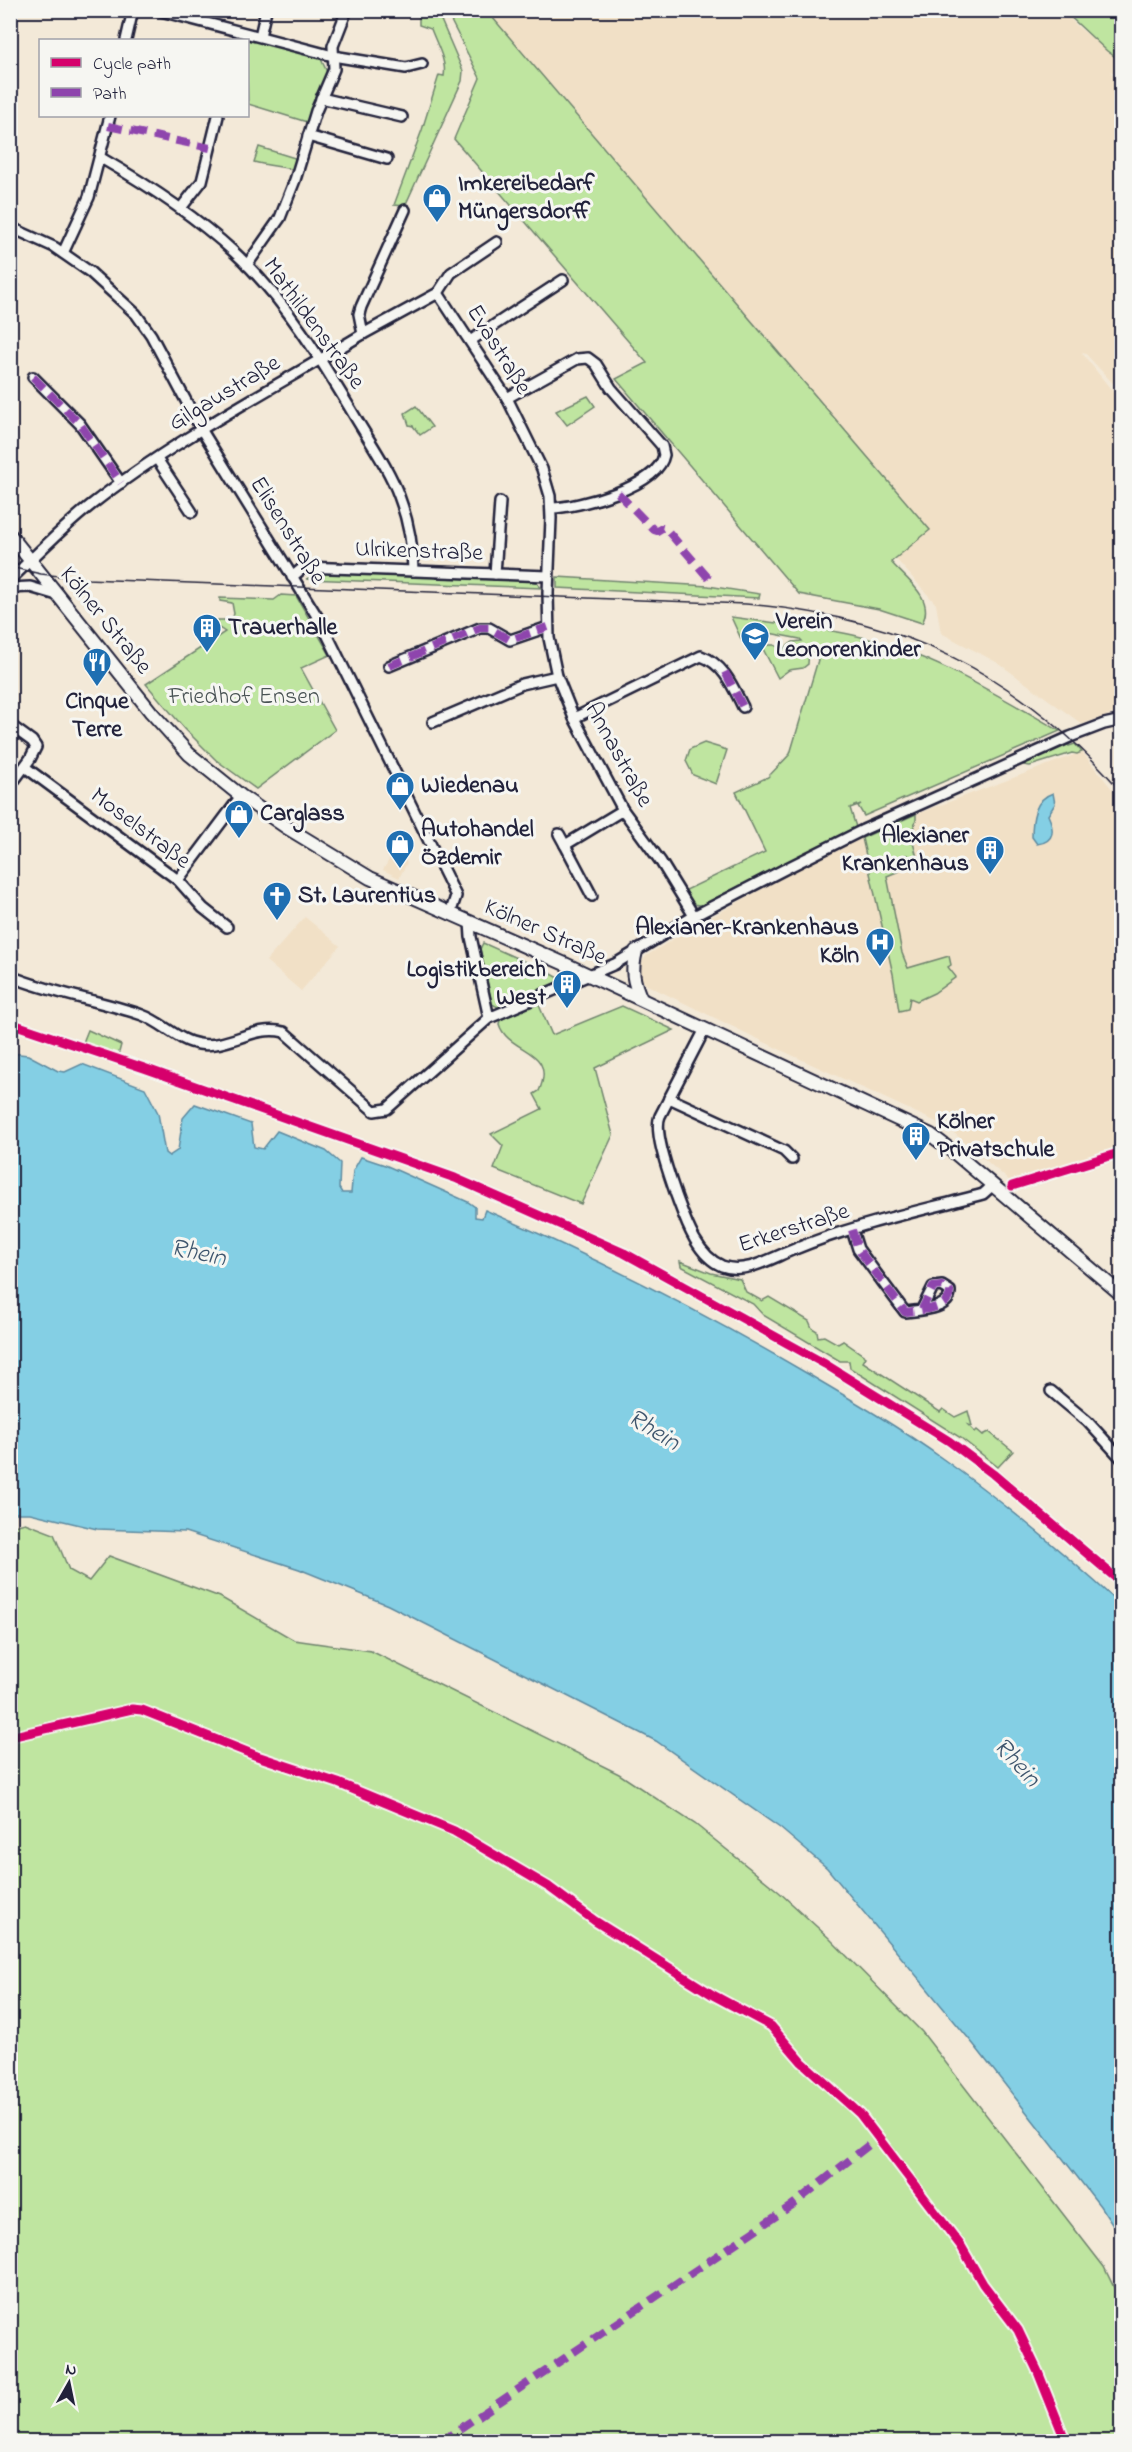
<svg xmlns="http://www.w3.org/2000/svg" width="1132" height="2452" font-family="'Indie Flower',sans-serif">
	<rect width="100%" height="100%" fill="#f3e9d8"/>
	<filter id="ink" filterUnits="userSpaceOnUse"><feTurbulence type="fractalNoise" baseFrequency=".0167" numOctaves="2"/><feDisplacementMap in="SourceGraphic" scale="12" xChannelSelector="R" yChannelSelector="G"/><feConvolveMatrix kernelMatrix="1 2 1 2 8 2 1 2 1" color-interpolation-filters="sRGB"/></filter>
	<g filter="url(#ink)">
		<g fill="#f1e0c6">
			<polygon points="487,11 1063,11 1078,27 1121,60 1121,76 1110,71 1122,87 1121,392 1084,352 1082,353 1121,402 1121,711 1082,724 998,663 941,633 936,604 895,558 930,529"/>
			<polygon points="1082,752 1121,800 1121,1149 1011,1182 947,1127 783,1051 647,985 640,978 639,966 646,956 688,930 858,836"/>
			<polygon points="397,846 407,863 399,878 383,870"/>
			<polygon points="305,917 340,946 301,991 266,961"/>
		</g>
		<g fill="#bfe5a0" stroke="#70846e" stroke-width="1.5">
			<path d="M423,11h14l26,60 -1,10 -57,125 -11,-1 28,-75 17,-55 5,1c3,-15 -8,-33 -13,-47l-12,-4v-11l5,-1z"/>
			<path d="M446,11h41l443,519 -39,32c14,16 45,37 31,61l-43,-14 -80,-15 -183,-215 31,-16 -193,-224 26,-61z"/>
			<polygon points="1064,11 1121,11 1121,61 1107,51"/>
			<polygon points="249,38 321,59 327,72 307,122 248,104 246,40"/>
			<path d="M259,147l39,12 -3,11c-14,-4 -26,-4 -41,-8z"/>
			<polygon points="588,396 595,406 567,425 556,411"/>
			<polygon points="416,406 432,427 420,435 413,426 409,425 405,413"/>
			<polygon points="322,573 531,581 537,583 541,588 306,579"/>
			<polygon points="557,577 708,586 760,594 759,598 557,588"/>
			<polygon points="281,595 296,596 330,655 301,668 335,730 256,789 216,760 185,729 146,684 225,632 216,626 218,620 231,620 234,614 232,603 220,601 220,598 274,600"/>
			<path d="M731,617c40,6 82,9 122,18 75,17 141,58 207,96l-196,85 -6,-10 3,-2 -11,4 6,19 -154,78c-10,1 -13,-6 -18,-14l81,-39 -29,-60 32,-15 22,-23 28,-94 -9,-11 -1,15 -5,4 -14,2 -11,8 -17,-33h13l9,4 10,-7 9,-1 -2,-2 -36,-7 -22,9z"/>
			<polygon points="1068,742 1069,746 1075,744 1082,752 1077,754 1072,753 1030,766 1024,765 1024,762"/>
			<polygon points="704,743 727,750 716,784 693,775 686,761 690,749"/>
			<polygon points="916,814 916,820 911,835 918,861 911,864 907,855 893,859 899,871 887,876 902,953 908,968 949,956 951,965 948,967 956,977 934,993 917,1001 910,998 908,1009 899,1011 893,974 862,838"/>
			<polygon points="483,943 550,973 559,978 559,981 498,1007 492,1004 480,949"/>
			<path d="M538,1003l14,32 70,-29 52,24 -79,38 18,67 -32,69 -87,-35 9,-23 -12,-12 51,-25 -8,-15 5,-3c19,-43 -31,-37 -40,-67l1,-4z"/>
			<polygon points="88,1030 121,1045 118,1056 82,1045"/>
			<polygon points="680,1261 711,1273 740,1279 746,1292 762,1301 769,1297 809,1321 812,1328 817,1331 818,1337 824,1336 838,1344 843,1341 866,1357 863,1362 940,1412 943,1409 955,1417 968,1411 972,1426 968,1425 975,1432 977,1430 983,1435 989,1432 1013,1451 998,1467 961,1438 850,1368 849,1361 840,1361 763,1315 753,1304 681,1266"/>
			<polygon points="25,1523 54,1534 69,1570 89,1581 109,1556 220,1597 294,1640 371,1651 619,1774 695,1824 779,1892 829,1938 922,2032 1104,2267 1121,2302 1121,2441 11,2441 10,1527"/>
		</g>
		<g fill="#84cfe4" stroke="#5d8aa0" stroke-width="1.5">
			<path d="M1053,793l2,11 -7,11c6,13 8,27 -11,29l-5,-7c0,-17 2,-38 21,-44z"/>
			<path d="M11,1053l17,2 30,16 7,1 17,-8 63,24 13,25 7,40 4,3 9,-6 5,-32 12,-14 56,20 3,23 9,2 14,-18 49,20 14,12 -1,25 3,5h9l2,-22 8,-14 24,8 83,37 7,5v10l7,1 3,-8c112,48 219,103 323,164 46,27 92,54 135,85 62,44 122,95 178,146v633l-21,-32 -126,-161 -147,-177 -47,-40 -124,-87 -268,-136 -89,-36 -114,-37 -88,-3 -67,-16h-19z"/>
		</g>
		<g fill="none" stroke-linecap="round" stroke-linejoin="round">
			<g stroke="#22223b" stroke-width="14">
				<g id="minor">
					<polyline points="157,10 333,56 406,68 422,64"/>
					<polyline points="260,36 266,10"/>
					<polyline points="126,40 133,10"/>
					<polyline points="321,98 402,117"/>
					<polyline points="308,136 387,159"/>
					<path d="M101,158c47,27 93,57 133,94 51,47 88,109 123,168 15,25 32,49 42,76 9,24 14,49 14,75"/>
					<polyline points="181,208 202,181 218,116"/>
					<polyline points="10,227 54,247 90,272 136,314 151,335 201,429 323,626 456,896 450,914"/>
					<polyline points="63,253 89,197 110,116"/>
					<polyline points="247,265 280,218 295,180 316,111 334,69 333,46 347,10"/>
					<polyline points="438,293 451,273 497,242"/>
					<polyline points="363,334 438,293 507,398 542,469 550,496 551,518 548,593 549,638 557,676 574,718 623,810 661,862 694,916"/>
					<polyline points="470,341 563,280"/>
					<polyline points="33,377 80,424 121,483"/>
					<path d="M507,398l70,-39 11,-1 8,6 15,24 51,58 2,9c-6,32 -85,52 -113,53"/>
					<polyline points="157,459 192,512"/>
					<polyline points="495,574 500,502"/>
					<polyline points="292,577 304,567 548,576"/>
					<path d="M10,580c27,-26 52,-52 81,-75 84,-66 181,-116 272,-171l-4,-20 2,-7 44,-97"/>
					<polyline points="10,588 30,587 57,595"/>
					<polyline points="389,666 480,628 489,628 510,640 548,627"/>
					<path d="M574,718l127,-62c23,8 32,31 42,51"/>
					<polyline points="433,722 522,684 557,676"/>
					<polyline points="10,725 32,741 36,747 30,759 10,786"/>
					<polyline points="25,767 178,880 203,908 227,927"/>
					<polyline points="559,834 565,845"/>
					<polyline points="178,880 241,796"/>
					<polyline points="592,896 565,845 623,810"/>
					<polyline points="470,922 471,937 489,1018"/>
					<path d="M10,976c43,18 89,24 132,39 20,7 36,26 57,29 29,5 56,-20 85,-12l90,79 13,-2 102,-91 126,-54 79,-48 93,-48 76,-38 207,-93 34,-13 18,-4"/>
					<path d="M704,1031l-44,85c-7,16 10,61 16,79 9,24 20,60 46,71 24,9 51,-9 73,-17 60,-25 126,-38 188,-55l9,-8"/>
					<polyline points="669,1098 784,1151 792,1159"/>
					<path d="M852,1230l6,19 47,63c14,-2 46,-2 45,-21l-8,-5 -9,1 -11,22"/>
					<polyline points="1051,1391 1088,1422 1122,1459"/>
				</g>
			</g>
			<g stroke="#22223b" stroke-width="16">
				<g id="major">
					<polyline points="10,535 151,712 189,754 241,796 286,827 370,878 565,964 931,1135 956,1154 1122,1295"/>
					<path d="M636,951c-5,20 -3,30 5,48"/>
				</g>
			</g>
			<use href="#minor" stroke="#f6f6f2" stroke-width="9"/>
			<use href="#major" stroke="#f6f6f2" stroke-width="12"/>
			<path stroke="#22223b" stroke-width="1.5" d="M10,567l31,7 45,5 660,25c157,13 272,68 376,188"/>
			<g stroke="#8e44ad" stroke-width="8" stroke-dasharray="15 8" stroke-linecap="butt">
				<polyline points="108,126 210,148"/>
				<polyline points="33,377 80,424 121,483"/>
				<polyline points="618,493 654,530 657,531 662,528 666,529 711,581"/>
				<polyline points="389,666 480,628 489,628 510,640 548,627"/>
				<polyline points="725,672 743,707"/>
				<path d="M852,1230l6,19 47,63c14,-2 46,-2 45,-21l-8,-5 -9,1 -11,22"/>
				<polyline points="440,2442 791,2206 879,2137"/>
			</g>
			<g stroke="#f6f6f2" stroke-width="13">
				<g id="cycleway">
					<polyline points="10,1023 144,1068 455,1178 624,1253 825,1364 949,1441 993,1474 1122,1583"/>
					<polyline points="1012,1186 1122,1152"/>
					<polyline points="10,1737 132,1709 142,1710 257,1756 338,1783 454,1831 549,1887 595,1921 713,1995 771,2026 802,2062 860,2114 961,2246 983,2284 1018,2330 1038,2372 1066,2442"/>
				</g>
			</g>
			<use href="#cycleway" stroke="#d6006c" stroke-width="9"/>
		</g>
	</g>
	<defs>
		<g id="shop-pin" transform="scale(1.5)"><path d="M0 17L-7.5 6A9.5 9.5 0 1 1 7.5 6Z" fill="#1f6fb2" stroke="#f6f6f2"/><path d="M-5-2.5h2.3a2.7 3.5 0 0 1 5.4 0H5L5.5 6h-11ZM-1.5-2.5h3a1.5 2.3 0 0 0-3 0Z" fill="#fff"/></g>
		<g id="building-pin" transform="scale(1.5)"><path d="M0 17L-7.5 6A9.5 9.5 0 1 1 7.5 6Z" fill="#1f6fb2" stroke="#f6f6f2"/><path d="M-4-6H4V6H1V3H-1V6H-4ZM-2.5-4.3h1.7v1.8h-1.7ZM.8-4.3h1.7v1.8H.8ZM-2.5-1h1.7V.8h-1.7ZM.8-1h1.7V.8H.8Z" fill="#fff"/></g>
		<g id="school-pin" transform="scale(1.5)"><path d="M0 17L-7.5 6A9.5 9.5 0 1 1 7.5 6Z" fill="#1f6fb2" stroke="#f6f6f2"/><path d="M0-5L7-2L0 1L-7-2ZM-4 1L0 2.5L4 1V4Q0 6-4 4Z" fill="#fff"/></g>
		<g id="restaurant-pin" transform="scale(1.5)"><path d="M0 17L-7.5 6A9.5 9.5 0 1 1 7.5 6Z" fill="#1f6fb2" stroke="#f6f6f2"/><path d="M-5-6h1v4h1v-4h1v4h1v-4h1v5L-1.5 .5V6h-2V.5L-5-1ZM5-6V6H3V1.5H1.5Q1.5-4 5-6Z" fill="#fff"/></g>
		<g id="church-pin" transform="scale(1.5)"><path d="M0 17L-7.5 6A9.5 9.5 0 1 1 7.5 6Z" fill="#1f6fb2" stroke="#f6f6f2"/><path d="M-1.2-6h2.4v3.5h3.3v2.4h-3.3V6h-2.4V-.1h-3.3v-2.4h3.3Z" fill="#fff"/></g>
		<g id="hospital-pin" transform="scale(1.5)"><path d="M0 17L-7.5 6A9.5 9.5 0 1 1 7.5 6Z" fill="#1f6fb2" stroke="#f6f6f2"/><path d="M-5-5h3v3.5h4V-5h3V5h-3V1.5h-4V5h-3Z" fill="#fff"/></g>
	</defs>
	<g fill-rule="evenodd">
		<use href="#shop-pin" x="437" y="198"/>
		<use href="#building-pin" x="207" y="628"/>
		<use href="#school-pin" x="755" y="636"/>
		<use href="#restaurant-pin" x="97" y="662"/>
		<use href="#shop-pin" x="400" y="786"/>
		<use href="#shop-pin" x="239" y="814"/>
		<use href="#shop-pin" x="400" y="844"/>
		<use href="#building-pin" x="990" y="850"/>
		<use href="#church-pin" x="277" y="896"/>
		<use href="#hospital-pin" x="880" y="942"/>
		<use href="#building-pin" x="567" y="984"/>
		<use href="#building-pin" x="916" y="1136"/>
	</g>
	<g text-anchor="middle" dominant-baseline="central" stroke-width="6" stroke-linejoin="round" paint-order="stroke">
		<g font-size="24" font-weight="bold" fill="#22223b" stroke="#f6f6f2" text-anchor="start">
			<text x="458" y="184">Imkereibedarf<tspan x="458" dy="28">Müngersdorff</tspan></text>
			<text x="776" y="622">Verein<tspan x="776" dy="28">Leonorenkinder</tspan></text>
			<text x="228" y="628">Trauerhalle</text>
			<text x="97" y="702" text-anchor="middle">Cinque<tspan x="97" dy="28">Terre</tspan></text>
			<text x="421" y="786">Wiedenau</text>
			<text x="260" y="814">Carglass</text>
			<text x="421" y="830">Autohandel<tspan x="421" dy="28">Özdemir</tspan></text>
			<text x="969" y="836" text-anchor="end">Alexianer<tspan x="969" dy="28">Krankenhaus</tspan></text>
			<text x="298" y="896">St. Laurentius</text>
			<text x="859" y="928" text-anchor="end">Alexianer-Krankenhaus<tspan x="859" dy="28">Köln</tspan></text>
			<text x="546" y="970" text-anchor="end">Logistikbereich<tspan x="546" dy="28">West</tspan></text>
			<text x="937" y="1122">Kölner<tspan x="937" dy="28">Privatschule</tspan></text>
		</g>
		<g font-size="24" fill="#22223b" stroke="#f6f6f2">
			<text transform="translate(313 324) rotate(54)">Mathildenstraße</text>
			<text transform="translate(498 350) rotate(58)">Evastraße</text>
			<text transform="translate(225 394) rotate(-31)">Gilgaustraße</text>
			<text transform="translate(287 531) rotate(58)">Elisenstraße</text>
			<text transform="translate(419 552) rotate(2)">Ulrikenstraße</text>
			<text transform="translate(105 621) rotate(51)">Kölner Straße</text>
			<text transform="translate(618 755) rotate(61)">Annastraße</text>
			<text transform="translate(140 829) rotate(37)">Moselstraße</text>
			<text transform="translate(545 933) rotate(24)">Kölner Straße</text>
			<text transform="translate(794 1229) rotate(-18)">Erkerstraße</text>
		</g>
		<g font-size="24" fill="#495354" stroke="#f6f6f2">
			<text x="244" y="697">Friedhof Ensen</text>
		</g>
		<g font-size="26" font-style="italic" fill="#3f566e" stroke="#f6f6f2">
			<text transform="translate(198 1254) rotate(12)">Rhein</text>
			<text transform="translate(653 1431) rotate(32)">Rhein</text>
			<text transform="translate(1016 1763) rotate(48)">Rhein</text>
		</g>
	</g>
	<rect width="1132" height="2452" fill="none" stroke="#f6f6f2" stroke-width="36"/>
	<rect x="18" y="18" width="1096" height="2416" fill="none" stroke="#22223b" stroke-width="2" filter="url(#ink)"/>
	<rect x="39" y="39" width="210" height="78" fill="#f6f6f2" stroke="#a1a1a9" stroke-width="1.5"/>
	<rect x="51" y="58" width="30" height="9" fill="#d6006c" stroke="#a1a1a9" stroke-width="1.5"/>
	<text x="93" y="69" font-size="18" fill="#22223b">Cycle path</text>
	<rect x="51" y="88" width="30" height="9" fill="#8e44ad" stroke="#a1a1a9" stroke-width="1.5"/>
	<text x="93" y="99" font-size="18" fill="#22223b">Path</text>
	<g transform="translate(69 2383) rotate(9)" stroke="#f6f6f2" stroke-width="4.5" paint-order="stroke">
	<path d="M0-4.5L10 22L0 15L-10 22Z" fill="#22223b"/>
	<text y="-9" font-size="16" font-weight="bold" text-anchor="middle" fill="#22223b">N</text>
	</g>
</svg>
